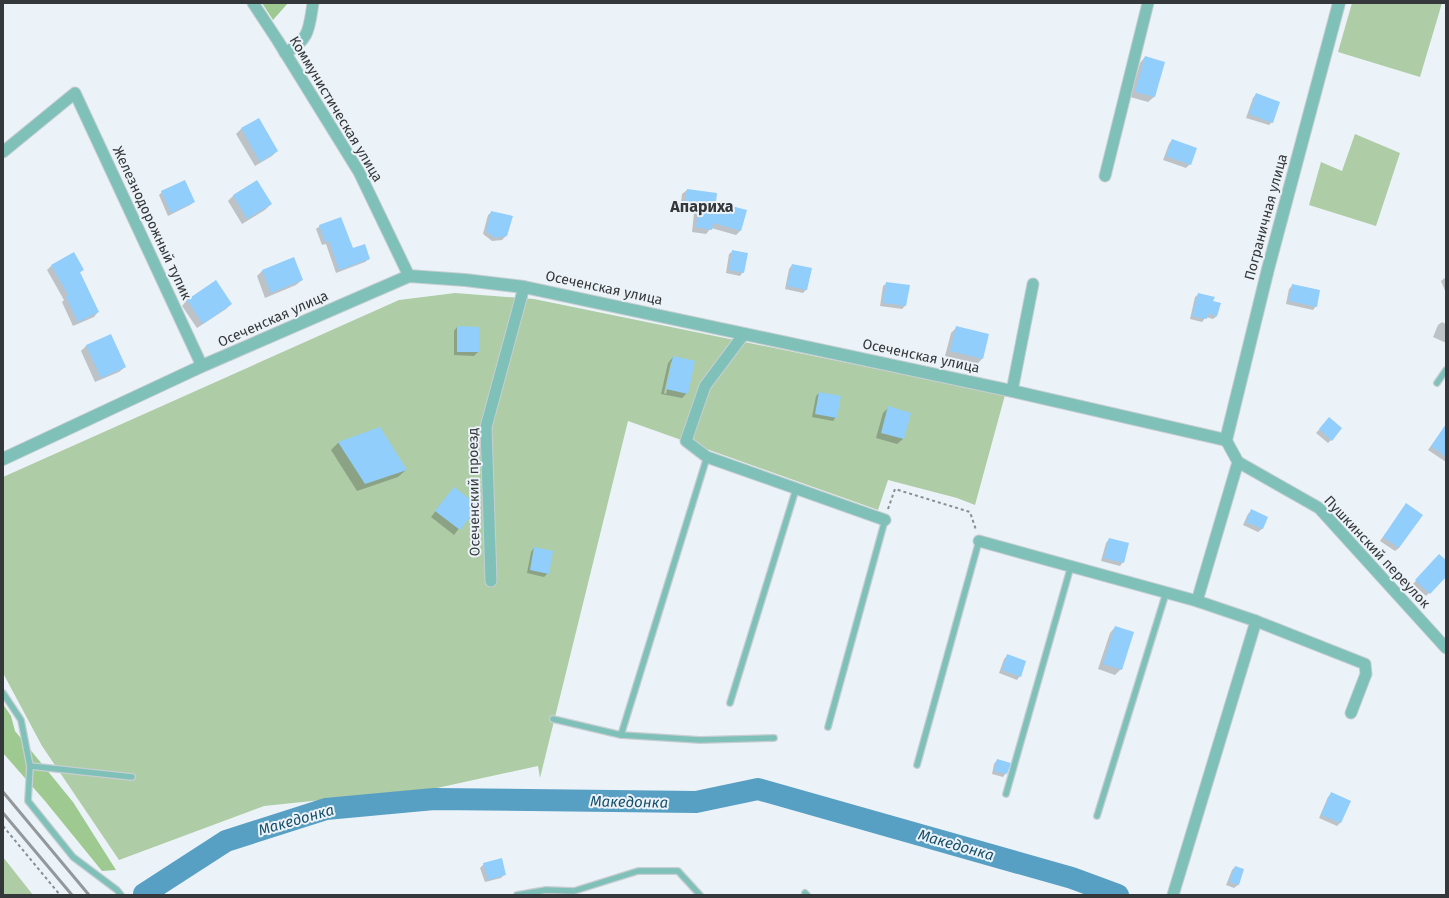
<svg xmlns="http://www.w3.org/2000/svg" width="1449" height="898" font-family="'Fira Sans',sans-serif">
	<rect width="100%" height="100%" fill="#ecf3f8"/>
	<g fill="#aecca6">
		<polygon points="1352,3 1442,3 1420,77 1338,52"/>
		<polygon points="1355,134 1400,153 1376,226 1309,205 1321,162 1342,171"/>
		<polygon points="455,293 534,299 1005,395 975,505 957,498 888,480 878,510 628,421 540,778 538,766 437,788 264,806 119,860 42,746 3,673 3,477 399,300"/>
		<polygon points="3,857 33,895 3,895"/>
	</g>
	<g fill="#9eca92">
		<polygon points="262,3 288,3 273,20"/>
		<polygon points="3,704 11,716 15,731 73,802 116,870 102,871 45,801 3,753"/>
	</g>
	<g fill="#0003" fill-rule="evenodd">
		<polygon points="1145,57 1163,63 1154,97 1148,102 1130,97 1140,63"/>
		<polygon points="1256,94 1272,122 1269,125 1246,118 1253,98"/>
		<polygon points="259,119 277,151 272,156 255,166 236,134 241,129"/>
		<polygon points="1172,140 1190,164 1186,168 1163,160 1169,144"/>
		<polygon points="257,181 271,204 265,210 242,224 228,201 233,196"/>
		<polygon points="687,190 715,202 741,230 736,235 711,228 706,234 692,232 694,213 680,211 682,194"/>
		<polygon points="162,192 194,202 190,205 168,216 159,195"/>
		<polygon points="492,212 506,236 502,240 492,241 483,234 488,215"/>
		<polygon points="320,226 352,249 369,259 365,262 336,273 326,244 322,245 316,229"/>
		<polygon points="733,251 743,272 740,276 726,273 729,254"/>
		<polygon points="293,258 302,280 296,285 265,298 257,276 262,271"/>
		<polygon points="792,265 806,290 803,293 785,289 789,269"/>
		<polygon points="51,266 83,270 79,273 98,312 94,317 73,326 62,302 64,300 47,270"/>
		<polygon points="1446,277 1446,293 1441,281"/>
		<polygon points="216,281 231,304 226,309 197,328 182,306 187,300"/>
		<polygon points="887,283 905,306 902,309 880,306 883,286"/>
		<polygon points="1293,285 1316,306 1313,310 1286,304 1289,289"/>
		<polygon points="1199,294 1212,302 1217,316 1213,319 1206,317 1202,322 1190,319 1195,297"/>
		<polygon points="1442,322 1446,324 1446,343 1433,337 1438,325"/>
		<polygon points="457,327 478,328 478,352 474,356 454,355 454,331"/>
		<polygon points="957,327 982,359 977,364 945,356 951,333"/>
		<polygon points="87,345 125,367 119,372 95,382 81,351"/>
		<path d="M673,357l14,36 -5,5 -21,-4 7,-31zM671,362h2l-7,32 -2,-1z"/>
		<polygon points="819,393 836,417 833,421 812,417 816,396"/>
		<polygon points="889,407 910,413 903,439 897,444 876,438 883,413"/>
		<polygon points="1326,422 1331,440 1328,443 1316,433"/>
		<polygon points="1445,427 1446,428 1446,462 1428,450"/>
		<polygon points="380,429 406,470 398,477 357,491 331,450 338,443"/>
		<polygon points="449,494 477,506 454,535 431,517"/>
		<polygon points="1406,505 1399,548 1395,551 1380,541"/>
		<polygon points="1252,510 1267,517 1262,529 1258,532 1243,525 1248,514"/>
		<polygon points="1109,539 1123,562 1120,566 1101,561 1106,543"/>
		<polygon points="534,548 548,573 544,577 527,573 531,552"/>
		<polygon points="1439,556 1446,562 1446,576 1426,596 1413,584"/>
		<polygon points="1115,627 1121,669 1115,675 1098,669 1110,633"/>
		<polygon points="1007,656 1020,676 1017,680 999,673 1004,659"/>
		<polygon points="997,760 1006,773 1003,777 992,774 994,764"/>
		<polygon points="1332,793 1350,801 1340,823 1337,826 1319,818 1328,797"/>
		<polygon points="484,864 505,874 501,878 485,882 480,868"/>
		<polygon points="1235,867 1243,870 1238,885 1234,888 1226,885 1232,870"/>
	</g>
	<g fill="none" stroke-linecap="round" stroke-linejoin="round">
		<polyline stroke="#589fc4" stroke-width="22" points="144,894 226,841 326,809 434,799 696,802 758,789 1072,878 1118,895"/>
	</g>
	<g fill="#91cefc">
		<polygon points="1145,56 1165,62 1155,97 1135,92"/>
		<polygon points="1256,93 1280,102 1273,123 1249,114"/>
		<polygon points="259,118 278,151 260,162 241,128"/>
		<polygon points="1172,139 1197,148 1191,165 1166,156"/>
		<polygon points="185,180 195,202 171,213 161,191"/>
		<polygon points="257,180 272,204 247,219 233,195"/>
		<polygon points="687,189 717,193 716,202 747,210 741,231 713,223 712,230 696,227 698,209 684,207"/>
		<polygon points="491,211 513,216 507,236 495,238 486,231"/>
		<polygon points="341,217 353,248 365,244 370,259 339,270 329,241 325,242 319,225"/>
		<polygon points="732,250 748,253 744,273 729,270"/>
		<polygon points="74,252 84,270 80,272 99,312 78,322 66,297 68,295 51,265"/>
		<polygon points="294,257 303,280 271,293 262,270"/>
		<polygon points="792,264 812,268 807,290 787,286"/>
		<polygon points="216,280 232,304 203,324 187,300"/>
		<polygon points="886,282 910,285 906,306 883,303"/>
		<polygon points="1292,284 1320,290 1317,307 1289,301"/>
		<polygon points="1198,293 1215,297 1213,301 1221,303 1217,316 1208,314 1207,319 1192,316"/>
		<polygon points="457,326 479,327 479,352 457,352"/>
		<polygon points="956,326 989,334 983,359 950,351"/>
		<polygon points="111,334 126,367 101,378 86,345"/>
		<polygon points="673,356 695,361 688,394 666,389"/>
		<polygon points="819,392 841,396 837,418 815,414"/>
		<polygon points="888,406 911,413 904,439 881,433"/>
		<polygon points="1329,417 1342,428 1332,441 1319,429"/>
		<polygon points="1446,424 1446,457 1431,446"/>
		<polygon points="380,427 407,470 365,484 338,442"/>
		<polygon points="454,487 479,506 460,530 435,511"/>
		<polygon points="1406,503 1423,515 1399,548 1383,537"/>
		<polygon points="1251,509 1268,517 1263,529 1246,522"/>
		<polygon points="1109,538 1129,543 1124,563 1104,558"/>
		<polygon points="534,547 553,551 549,574 530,570"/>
		<polygon points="1439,554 1446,560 1446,577 1430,594 1415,580"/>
		<polygon points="1115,626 1134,632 1122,670 1103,664"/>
		<polygon points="1007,654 1026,661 1021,677 1002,670"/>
		<polygon points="997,759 1011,763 1007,774 994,771"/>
		<polygon points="1331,792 1351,801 1341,823 1321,815"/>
		<polygon points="502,858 506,875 488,880 483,863"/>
		<polygon points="1235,866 1244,869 1239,885 1229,882"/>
	</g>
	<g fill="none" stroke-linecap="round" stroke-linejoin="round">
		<g stroke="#c7ced2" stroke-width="8">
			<g id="service">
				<polyline points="1437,383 1446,370"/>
				<polyline points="3,693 21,720 30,766 28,801 73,857 117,890 121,895"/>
				<polyline points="730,703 796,489"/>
				<polyline points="553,719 621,735 700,740 774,738"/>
				<polyline points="828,727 885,520"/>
				<polyline points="621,735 707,457"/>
				<polyline points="917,765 979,541"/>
				<polyline points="30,766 132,777"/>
				<polyline points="1006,794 1071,566"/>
				<polyline points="1097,816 1166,593"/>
				<polyline points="805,893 807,895"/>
				<polyline points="517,895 546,890 574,891 638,871 678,871 700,895"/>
			</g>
		</g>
		<g stroke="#c7ced2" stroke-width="13">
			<g id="minor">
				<polyline points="253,3 278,41 359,172 409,276"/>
				<path d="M285,53c25,-13 24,-25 28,-50"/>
				<polyline points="3,152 75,93 202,366"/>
				<polyline points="1105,176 1148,3"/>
				<polyline points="744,334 705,386 686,441 707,457 885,520"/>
				<polyline points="1012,391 1033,284"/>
				<polyline points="1226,440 1238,462 1319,508 1446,648"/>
				<polyline points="979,541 1197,601 1256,621 1365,664 1366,674 1351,713"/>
				<polyline points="491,581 486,427 524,287"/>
				<polyline points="1197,601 1238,462"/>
				<polyline points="1173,895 1256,621"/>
			</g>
		</g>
		<g stroke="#c7ced2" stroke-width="14">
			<polyline id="tertiary" points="3,459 202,366 409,276 465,280 524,287 1012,391 1226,440 1268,269 1339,3"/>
		</g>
		<g stroke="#898e91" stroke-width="2" stroke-dasharray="3 3" stroke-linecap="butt">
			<polyline points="888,509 895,489 970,512 976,530"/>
			<polyline points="3,826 60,895"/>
		</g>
		<use href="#service" stroke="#7fc0b9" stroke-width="5.5"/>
		<use href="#minor" stroke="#7fc0b9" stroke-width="11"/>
		<use href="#tertiary" stroke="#7fc0b9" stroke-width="12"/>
		<g stroke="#93989c" stroke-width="3">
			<polyline points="3,792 89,895"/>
			<polyline points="3,813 72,895"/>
		</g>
	</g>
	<g text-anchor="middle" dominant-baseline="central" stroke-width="4" stroke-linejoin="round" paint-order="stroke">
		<g font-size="14" fill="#35383a" stroke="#ecf3f8">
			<text transform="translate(336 109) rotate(59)">Коммунистическая улица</text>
			<text transform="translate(1266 217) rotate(-75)">Пограничная улица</text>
			<text transform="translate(152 223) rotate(65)">Железнодорожный тупик</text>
			<text transform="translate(604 288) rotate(12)">Осеченская улица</text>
			<text transform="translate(273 319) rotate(-24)">Осеченская улица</text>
			<text transform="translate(921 356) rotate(12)">Осеченская улица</text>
			<text transform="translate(474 492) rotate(-91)">Осеченский проезд</text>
			<text transform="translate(1377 552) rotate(47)">Пушкинский переулок</text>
		</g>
		<g font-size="15" font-style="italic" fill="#17506b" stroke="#ecf3f8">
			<text transform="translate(629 802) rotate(1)">Македонка</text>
			<text transform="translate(296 820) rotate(-16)">Македонка</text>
			<text transform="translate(956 845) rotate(16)">Македонка</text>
		</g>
		<g font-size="16" font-weight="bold" fill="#35383a" stroke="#ecf3f8">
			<text x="702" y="206">Апариха</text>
		</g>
	</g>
	<rect width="1449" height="898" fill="none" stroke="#35383a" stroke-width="8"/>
</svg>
